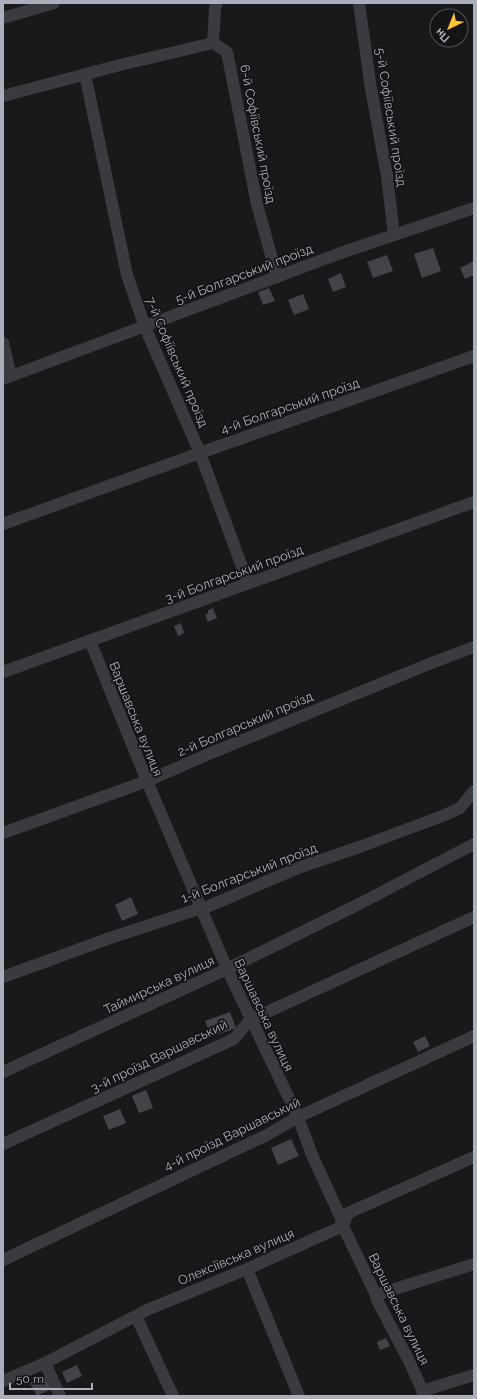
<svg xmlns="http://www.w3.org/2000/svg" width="477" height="1399" font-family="Raleway,sans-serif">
	<rect width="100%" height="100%" fill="#19191c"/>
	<g fill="#434449">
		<polygon points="433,248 441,271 422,278 414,254"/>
		<polygon points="387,255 393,271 373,278 367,262"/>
		<polygon points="474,261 474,275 465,279 460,268"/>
		<polygon points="341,273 346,287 333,292 328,279"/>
		<polygon points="269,288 275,301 263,305 258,292"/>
		<polygon points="303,294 309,309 294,315 288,300"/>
		<polygon points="213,608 217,618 208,622 205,615 208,613 208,610"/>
		<polygon points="181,623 184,633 178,636 174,626"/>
		<polygon points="131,897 138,914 122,921 115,905"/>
		<polygon points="230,1012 236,1028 211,1037 205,1021"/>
		<polygon points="425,1036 430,1046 418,1052 413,1042"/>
		<polygon points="146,1090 153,1108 139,1113 132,1096"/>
		<polygon points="120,1109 126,1123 109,1130 103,1116"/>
		<polygon points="291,1139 299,1156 278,1165 271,1148"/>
		<polygon points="386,1338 390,1346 380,1350 377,1342"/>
		<polygon points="77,1365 82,1376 67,1383 62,1372"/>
		<polygon points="44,1376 51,1389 37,1396 30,1383"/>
	</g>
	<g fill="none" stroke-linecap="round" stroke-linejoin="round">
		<g stroke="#3a3b41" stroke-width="12">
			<polyline points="217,3 215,8 213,43 227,52 257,204 277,277"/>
			<polyline points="359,3 371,89 387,176 394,235"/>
			<polyline points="3,18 54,3"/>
			<polyline points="85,74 127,275 145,327 200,453 248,583"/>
			<polyline points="3,96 120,65 213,43"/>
			<polyline points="3,343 11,376"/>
			<polyline points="3,379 338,254 474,208"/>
			<polyline points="3,524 200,453 474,356"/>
			<polyline points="90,641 147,781 227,969 298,1117 312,1155 340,1216 343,1226 376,1295 377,1300 409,1361 425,1396"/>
			<polyline points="3,672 474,502"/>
			<polyline points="3,833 147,781 211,753 434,662 474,647"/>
			<polyline points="3,977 110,938 195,910 202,909 298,868 362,846 445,815 460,808 474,791"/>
			<polyline points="3,1072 227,969 357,905 474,844"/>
			<polyline points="3,1144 234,1039 250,1020 474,917"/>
			<polyline points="3,1260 267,1135 298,1117 474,1036"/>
			<polyline points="247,1269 299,1396"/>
			<polyline points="376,1295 474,1264"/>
			<polyline points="136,1316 173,1396"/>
			<polyline points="45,1363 60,1396"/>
			<polyline points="3,1381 45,1363 149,1309 247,1269 343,1226 348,1213 474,1157"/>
			<polyline points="422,1391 474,1375"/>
		</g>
	</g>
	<g text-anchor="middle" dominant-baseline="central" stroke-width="3.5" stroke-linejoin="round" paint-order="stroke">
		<g font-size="13" fill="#abafbc" stroke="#141417">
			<text transform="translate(391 117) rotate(81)">5-й Софіївський проїзд</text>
			<text transform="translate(258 134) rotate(79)">6-й Софіївський проїзд</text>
			<text transform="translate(244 274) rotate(-21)">5-й Болгарський проїзд</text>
			<text transform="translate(177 362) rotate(67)">7-й Софіївський проїзд</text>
			<text transform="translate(290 406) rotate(-19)">4-й Болгарський проїзд</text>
			<text transform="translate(234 574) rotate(-20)">3-й Болгарський проїзд</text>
			<text transform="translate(136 719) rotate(68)">Варшавська вулиця</text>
			<text transform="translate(245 724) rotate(-23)">2-й Болгарський проїзд</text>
			<text transform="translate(249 873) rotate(-21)">1-й Болгарський проїзд</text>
			<text transform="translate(159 985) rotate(-25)">Таймирська вулиця</text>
			<text transform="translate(264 1015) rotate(65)">Варшавська вулиця</text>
			<text transform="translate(159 1056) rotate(-26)">3-й проїзд Варшавський</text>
			<text transform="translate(232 1134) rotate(-26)">4-й проїзд Варшавський</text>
			<text transform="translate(236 1257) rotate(-23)">Олексіївська вулиця</text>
			<text transform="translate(399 1309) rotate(64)">Варшавська вулиця</text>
		</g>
	</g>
	<rect width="477" height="1399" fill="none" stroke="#abafbc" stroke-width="8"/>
	<g transform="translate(449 28) rotate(223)"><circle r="19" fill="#141417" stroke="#505259"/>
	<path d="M0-3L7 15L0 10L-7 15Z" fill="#ffc42e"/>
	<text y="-6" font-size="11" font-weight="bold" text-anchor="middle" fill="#abafbc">Пн</text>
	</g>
	<path d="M10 1383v6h82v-6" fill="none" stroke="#abafbc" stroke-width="2"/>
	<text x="16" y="1383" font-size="12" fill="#abafbc" stroke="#141417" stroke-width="3" paint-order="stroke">50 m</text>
</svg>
